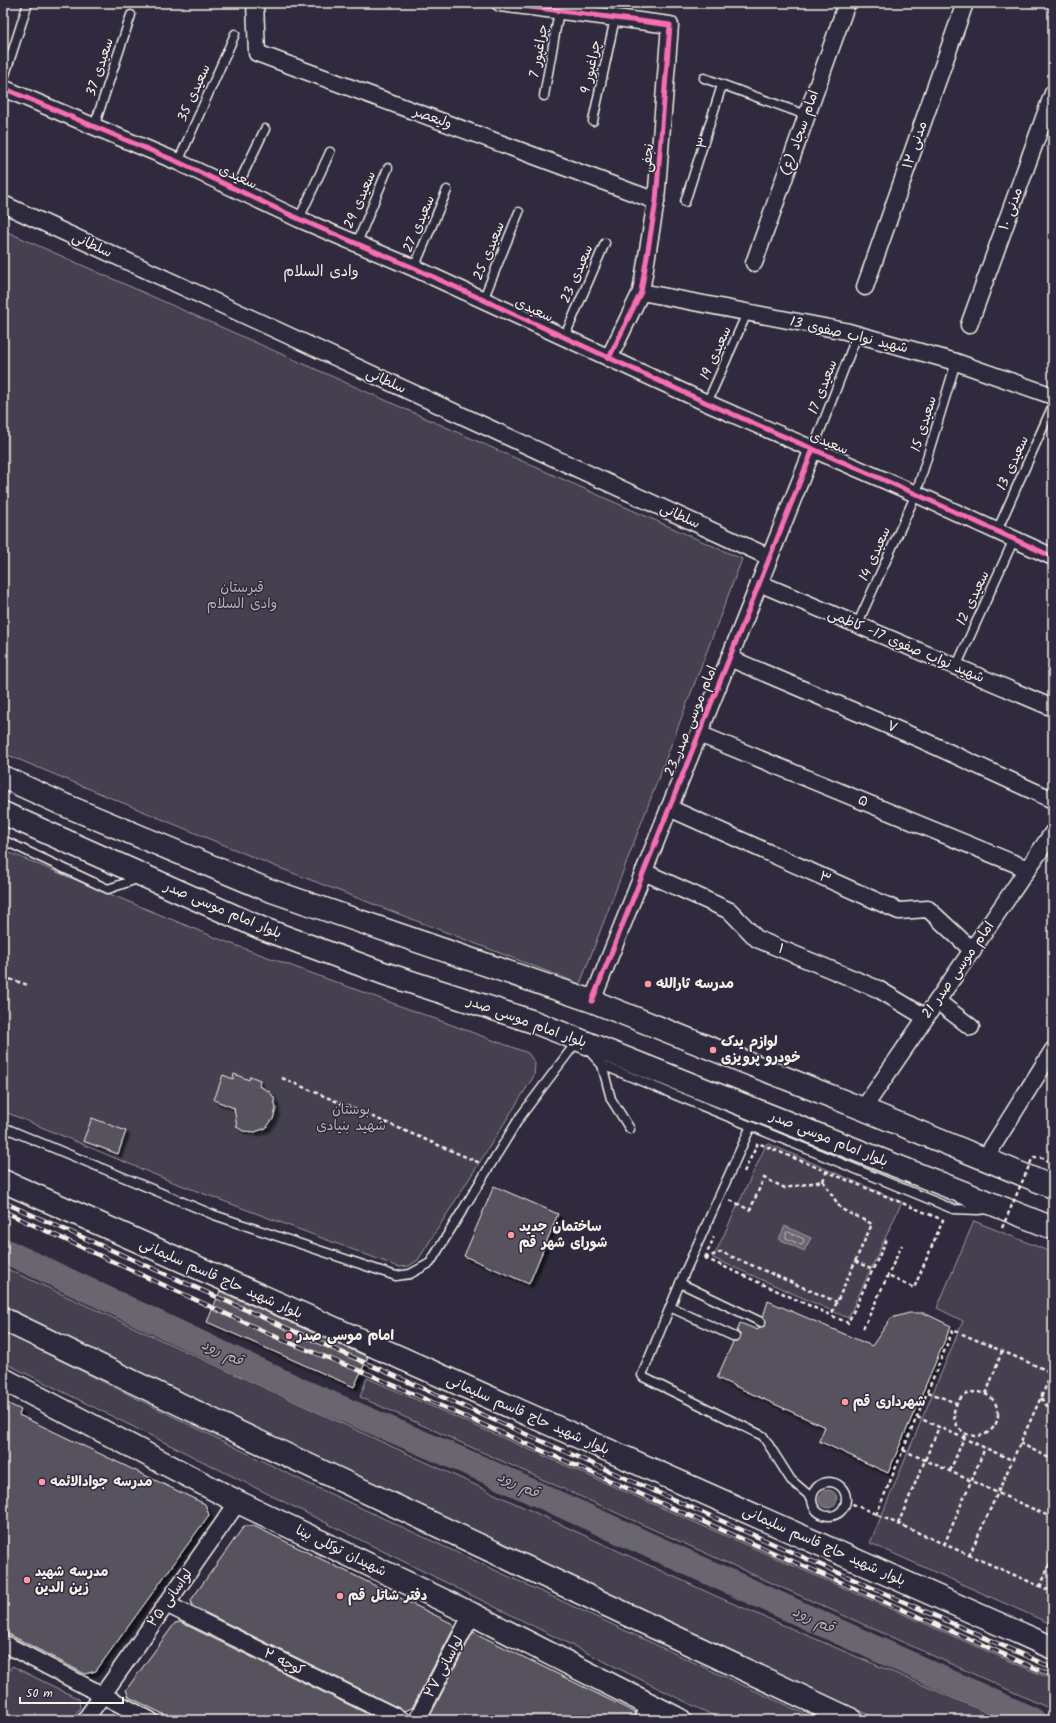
<svg xmlns="http://www.w3.org/2000/svg" width="1056" height="1723" font-family="Kalam,'Playpen Sans Arabic',sans-serif">
	<defs>
		<filter id="shadow"><feDropShadow dx="3.5" dy="3.5" stdDeviation="1" flood-color="#0009"/></filter>
	</defs>
	<rect width="100%" height="100%" fill="#2f2a3d"/>
	<filter id="ink" filterUnits="userSpaceOnUse"><feTurbulence type="fractalNoise" baseFrequency=".025" numOctaves="2"/><feDisplacementMap in="SourceGraphic" scale="8" xChannelSelector="R" yChannelSelector="G"/><feConvolveMatrix kernelMatrix="1 2 1 2 8 2 1 2 1" color-interpolation-filters="sRGB"/></filter>
	<g filter="url(#ink)">
		<g fill="#454050" stroke="#9c989c">
			<polygon points="3,230 742,559 580,984 272,865 3,753"/>
			<polygon points="3,850 224,941 528,1053 535,1063 534,1076 418,1260 409,1266 399,1267 170,1181 3,1111"/>
			<polygon points="767,1143 902,1202 848,1318 713,1258"/>
			<polygon points="974,1221 1053,1253 1053,1625 870,1543 963,1321 937,1308"/>
			<polygon points="3,1267 718,1597 1004,1720 880,1720 303,1451 3,1305"/>
			<polygon points="3,1332 305,1482 818,1720 722,1720 3,1362"/>
			<polygon points="367,1378 1053,1680 1053,1710 360,1397"/>
			<polygon points="12,1666 79,1699 80,1708 71,1720 3,1720 3,1684"/>
		</g>
		<g fill="#6a6670" stroke="#a19ea0">
			<polygon points="785,1226 811,1238 804,1251 779,1239"/>
			<circle cx="828" cy="1499" r="9"/>
		</g>
		<g fill="none" stroke-linecap="round" stroke-linejoin="round">
			<polygon stroke="#bdb9b8" stroke-width="1" points="788,1232 804,1239 803,1244 801,1245 786,1238 786,1233"/>
			<polyline stroke="#6a6670" stroke-width="25" points="3,1250 304,1392 480,1468 1033,1720"/>
		</g>
		<g fill="#56525f" stroke="#f4f1e8" filter="url(#shadow)">
			<polygon points="234,1074 249,1080 250,1076 260,1080 259,1086 270,1092 274,1098 276,1109 273,1119 266,1128 255,1132 243,1131 237,1127 234,1108 214,1100 223,1075 233,1079"/>
			<polygon points="92,1118 126,1131 118,1154 83,1141"/>
			<polygon points="494,1186 558,1214 529,1284 464,1256"/>
			<polygon points="220,1291 368,1357 354,1387 207,1322"/>
			<polygon points="768,1301 872,1346 891,1318 909,1313 924,1313 951,1326 888,1473 819,1441 825,1427 717,1378 733,1342 738,1342 740,1339 740,1334 737,1332 740,1323 758,1330 759,1327 764,1326 766,1321 763,1317"/>
			<polygon points="3,1401 21,1410 19,1415 205,1504 209,1515 96,1671 85,1674 3,1631"/>
			<polygon points="244,1526 254,1526 453,1624 454,1628 412,1708 405,1711 192,1606 191,1600"/>
			<polygon points="180,1622 380,1720 175,1720 129,1697 126,1690 175,1623"/>
			<polygon points="473,1632 636,1713 634,1720 428,1720"/>
		</g>
		<g fill="none" stroke-linecap="round" stroke-linejoin="round">
			<g stroke="#f4f1e8" stroke-width="11">
				<g id="service">
					<polyline points="704,78 806,115"/>
					<polyline points="3,81 28,3"/>
					<polyline points="544,96 559,11"/>
					<polyline points="593,121 615,18"/>
					<polyline points="94,127 131,15"/>
					<polyline points="178,162 235,34"/>
					<polyline points="236,189 265,129"/>
					<polyline points="685,202 722,85"/>
					<polyline points="299,219 330,152"/>
					<polyline points="357,243 388,168"/>
					<polyline points="414,268 447,190"/>
					<polyline points="483,300 519,212"/>
					<polyline points="564,338 605,243"/>
					<polyline points="707,403 747,313"/>
					<polyline points="813,449 857,335"/>
					<polyline points="997,531 1053,405"/>
					<polyline points="857,625 916,494 956,362"/>
					<polyline points="956,667 1014,539"/>
					<polyline points="3,840 108,889 140,878"/>
					<polyline points="590,1052 602,1065 953,1209 978,1210 988,1209"/>
					<polyline points="602,1065 611,1099 630,1129"/>
					<polyline points="751,1126 680,1283 642,1375 643,1377 763,1436 791,1480 811,1497"/>
					<polyline points="3,1127 214,1215 396,1276 410,1274 430,1263 520,1117 578,1040"/>
					<polyline points="680,1283 761,1322"/>
					<polyline points="670,1307 735,1337"/>
					<circle cx="829" cy="1499" r="17"/>
				</g>
			</g>
			<g stroke="#f4f1e8" stroke-width="19">
				<g id="minor">
					<polyline points="255,3 257,53 656,201"/>
					<polyline points="500,3 670,25 656,201 641,292 609,358"/>
					<polyline points="3,88 178,162 299,219 414,268 707,403 916,494 1053,557"/>
					<polyline points="3,204 769,557"/>
					<polyline points="754,263 847,3"/>
					<polyline points="865,287 965,3"/>
					<polyline points="641,292 845,331 956,362 1053,396"/>
					<polyline points="969,325 1053,93"/>
					<polyline points="759,583 1053,708"/>
					<polyline points="729,658 922,740 1053,800"/>
					<polyline points="699,734 1028,869"/>
					<polyline points="669,808 899,911 928,909 973,951"/>
					<polyline points="644,872 730,911 757,939 878,989 925,1017"/>
					<polyline points="592,1001 813,449"/>
					<polyline points="937,1001 971,1027"/>
					<polyline points="863,1109 1053,832"/>
					<polyline points="984,1160 1053,1050"/>
					<polyline points="166,1604 402,1720"/>
					<polyline points="3,1643 150,1720"/>
					<polyline points="85,1720 238,1502"/>
					<polyline points="417,1720 472,1614"/>
					<polyline points="643,1720 650,1705"/>
				</g>
			</g>
			<g stroke="#f4f1e8" stroke-width="25">
				<polyline id="secondary" points="3,1379 238,1502 472,1614 680,1720"/>
			</g>
			<g stroke="#f4f1e8" stroke-width="25">
				<g id="primary">
					<polyline points="3,777 62,804 266,889 592,1001 863,1109 1053,1187"/>
					<polyline points="3,813 261,928 383,973 534,1022 1053,1228"/>
					<polyline points="3,1181 1053,1648"/>
					<polyline points="3,1319 223,1425 852,1720"/>
				</g>
			</g>
			<g stroke="#f4f1e8" stroke-width="2.5" stroke-dasharray="4 3" stroke-linecap="butt">
				<polyline points="3,977 28,985"/>
				<polyline points="282,1078 480,1163"/>
				<polyline points="1033,1157 1044,1158 1053,1166"/>
				<polyline points="744,1172 758,1143 943,1220 914,1288 888,1276"/>
				<polyline points="823,1181 841,1209 872,1224 831,1315"/>
				<polyline points="823,1181 827,1170"/>
				<polyline points="730,1200 750,1210 764,1178 785,1188 823,1181"/>
				<polyline points="705,1258 714,1237"/>
				<polyline points="705,1258 848,1323 888,1237"/>
				<polyline points="705,1258 721,1252 837,1302"/>
				<polyline points="855,1261 873,1270"/>
				<polyline points="863,1329 902,1245"/>
				<polyline points="928,1392 956,1403"/>
				<circle cx="976" cy="1414" r="22"/>
				<polyline points="986,1394 1002,1351"/>
				<polyline points="1041,1398 1053,1414"/>
				<polyline points="917,1417 1012,1460"/>
				<polyline points="1020,1443 1053,1460"/>
				<polyline points="903,1450 1053,1518"/>
				<polyline points="950,1471 966,1433"/>
				<polyline points="846,1501 1053,1592"/>
				<polyline points="876,1515 953,1330 1053,1373"/>
				<polyline points="898,1524 939,1427"/>
				<polyline points="944,1545 985,1448"/>
				<polyline points="969,1556 1052,1373"/>
				<polyline points="1040,1587 1053,1556"/>
			</g>
			<use href="#service" stroke="#2f2a3d" stroke-width="8"/>
			<use href="#minor" stroke="#2f2a3d" stroke-width="16"/>
			<use href="#secondary" stroke="#2f2a3d" stroke-width="22"/>
			<use href="#primary" stroke="#2f2a3d" stroke-width="22"/>
			<g stroke="#f4f1e8" stroke-width="4.5">
				<g id="rail">
					<polyline points="3,1202 1053,1668"/>
					<polyline points="3,1211 285,1341 366,1373 1053,1676"/>
				</g>
			</g>
			<use href="#rail" stroke="#2f2a3d" stroke-width="3" stroke-dasharray="9" stroke-linecap="butt"/>
			<polyline stroke="#f4f1e8" stroke-width="2.5" stroke-dasharray="4 3" stroke-linecap="butt" points="1002,1228 1033,1157"/>
			<g stroke="#2f2a3d" stroke-width="8">
				<g id="cycleway">
					<polyline points="500,3 670,25 656,201 641,292 609,358"/>
					<polyline points="3,88 178,162 299,219 414,268 707,403 916,494 1053,557"/>
					<polyline points="592,1001 813,449"/>
				</g>
			</g>
			<use href="#cycleway" stroke="#f96db3" stroke-width="5"/>
		</g>
	</g>
	<g fill="#ff9aa2" stroke="#2f2a3d" stroke-width="1.5">
		<circle cx="648" cy="984" r="4"/>
		<circle cx="713" cy="1050" r="4"/>
		<circle cx="511" cy="1235" r="4"/>
		<circle cx="289" cy="1336" r="4"/>
		<circle cx="845" cy="1402" r="4"/>
		<circle cx="42" cy="1482" r="4"/>
		<circle cx="27" cy="1580" r="4"/>
		<circle cx="340" cy="1596" r="4"/>
	</g>
	<g text-anchor="middle" dominant-baseline="central" stroke-width="3" stroke-linejoin="round" paint-order="stroke">
		<g font-size="14" fill="#f4f1e8" stroke="#2f2a3d">
			<text transform="translate(539 51) rotate(-80)">چراغپور 7</text>
			<text transform="translate(100 67) rotate(-72)">سعیدی 37</text>
			<text transform="translate(591 67) rotate(-78)">چراغپور 9</text>
			<text transform="translate(194 93) rotate(-66)">سعیدی 35</text>
			<text transform="translate(433 118) rotate(20)">ولیعصر</text>
			<text transform="translate(800 133) rotate(-71)">امام سجاد (ع)</text>
			<text transform="translate(703 143) rotate(-73)">۳</text>
			<text transform="translate(915 145) rotate(-71)">مدنی ۱۲</text>
			<text transform="translate(648 158) rotate(-85)">نجفی</text>
			<text transform="translate(238 177) rotate(25)">سعیدی</text>
			<text transform="translate(360 200) rotate(-67)">سعیدی 29</text>
			<text transform="translate(1011 209) rotate(-70)">مدنی ۱۰</text>
			<text transform="translate(419 224) rotate(-67)">سعیدی 27</text>
			<text transform="translate(92 245) rotate(25)">سلطانی</text>
			<text transform="translate(489 251) rotate(-68)">سعیدی 25</text>
			<text transform="translate(577 274) rotate(-67)">سعیدی 23</text>
			<text transform="translate(534 310) rotate(25)">سعیدی</text>
			<text transform="translate(849 335) rotate(13)">شهید نواب صفوی 13</text>
			<text transform="translate(716 353) rotate(-66)">سعیدی 19</text>
			<text transform="translate(386 381) rotate(25)">سلطانی</text>
			<text transform="translate(823 387) rotate(-69)">سعیدی 17</text>
			<text transform="translate(924 424) rotate(-73)">سعیدی 15</text>
			<text transform="translate(829 443) rotate(23)">سعیدی</text>
			<text transform="translate(1013 463) rotate(-66)">سعیدی 13</text>
			<text transform="translate(680 516) rotate(25)">سلطانی</text>
			<text transform="translate(875 554) rotate(-66)">سعیدی 14</text>
			<text transform="translate(973 598) rotate(-65)">سعیدی 12</text>
			<text transform="translate(906 646) rotate(23)">شهید نواب صفوی 17- کاظمی</text>
			<text transform="translate(691 721) rotate(-68)">امام موسی صدر 23</text>
			<text transform="translate(892 727) rotate(23)">۷</text>
			<text transform="translate(863 801) rotate(22)">۵</text>
			<text transform="translate(825 878) rotate(24)">۳</text>
			<text transform="translate(223 910) rotate(23)">بلوار امام موسی صدر</text>
			<text transform="translate(781 949) rotate(22)">۱</text>
			<text transform="translate(958 970) rotate(-55)">امام موسی صدر 21</text>
			<text transform="translate(527 1022) rotate(20)">بلوار امام موسی صدر</text>
			<text transform="translate(829 1139) rotate(22)">بلوار امام موسی صدر</text>
			<text transform="translate(221 1279) rotate(24)">بلوار شهید حاج قاسم سلیمانی</text>
			<text transform="translate(528 1415) rotate(24)">بلوار شهید حاج قاسم سلیمانی</text>
			<text transform="translate(824 1546) rotate(24)">بلوار شهید حاج قاسم سلیمانی</text>
			<text transform="translate(341 1551) rotate(26)">شهیدان توکلی بینا</text>
			<text transform="translate(170 1598) rotate(-55)">لواسانی ۲۵</text>
			<text transform="translate(284 1662) rotate(26)">کوچه ۲</text>
			<text transform="translate(444 1667) rotate(-62)">لواسانی ۲۷</text>
		</g>
		<g font-size="14" fill="#b7b3b3" stroke="#2f2a3d">
			<text x="242" y="588">قبرستان<tspan x="242" dy="16">وادی السلام</tspan></text>
			<text x="351" y="1110">بوستان<tspan x="351" dy="16">شهید بنیادی</tspan></text>
		</g>
		<g font-size="14" font-weight="bold" fill="#f4f1e8" stroke="#2f2a3d" text-anchor="start">
			<text x="656" y="984">مدرسه ثارالله</text>
			<text x="721" y="1042">لوازم یدک<tspan x="721" dy="16">خودرو پرویزی</tspan></text>
			<text x="519" y="1227">ساختمان جدید<tspan x="519" dy="16">شورای شهر قم</tspan></text>
			<text x="297" y="1336">امام موسی صدر</text>
			<text x="853" y="1402">شهرداری قم</text>
			<text x="50" y="1482">مدرسه جوادالائمه</text>
			<text x="35" y="1572">مدرسه شهید<tspan x="35" dy="16">زین الدین</tspan></text>
			<text x="348" y="1596">دفتر شاتل قم</text>
		</g>
		<g font-size="15" fill="#f4f1e8" stroke="#2f2a3d">
			<text x="321" y="272">وادی السلام</text>
		</g>
		<g font-size="15" font-style="italic" fill="#b6b2b2" stroke="#2f2a3d">
			<text transform="translate(222 1353) rotate(25)">قم رود</text>
			<text transform="translate(518 1485) rotate(25)">قم رود</text>
			<text transform="translate(813 1620) rotate(25)">قم رود</text>
		</g>
	</g>
	<rect width="1056" height="1723" fill="none" stroke="#2f2a3d" stroke-width="16"/>
	<rect x="8" y="8" width="1040" height="1707" fill="none" stroke="#f4f1e8" stroke-width="1.5" filter="url(#ink)"/>
	<path d="M20 1697v6h103v-6" fill="none" stroke="#f4f1e8" stroke-width="2"/>
	<text x="26" y="1697" font-size="12" fill="#f4f1e8" stroke="#2f2a3d" stroke-width="3" paint-order="stroke">50 m</text>
</svg>
